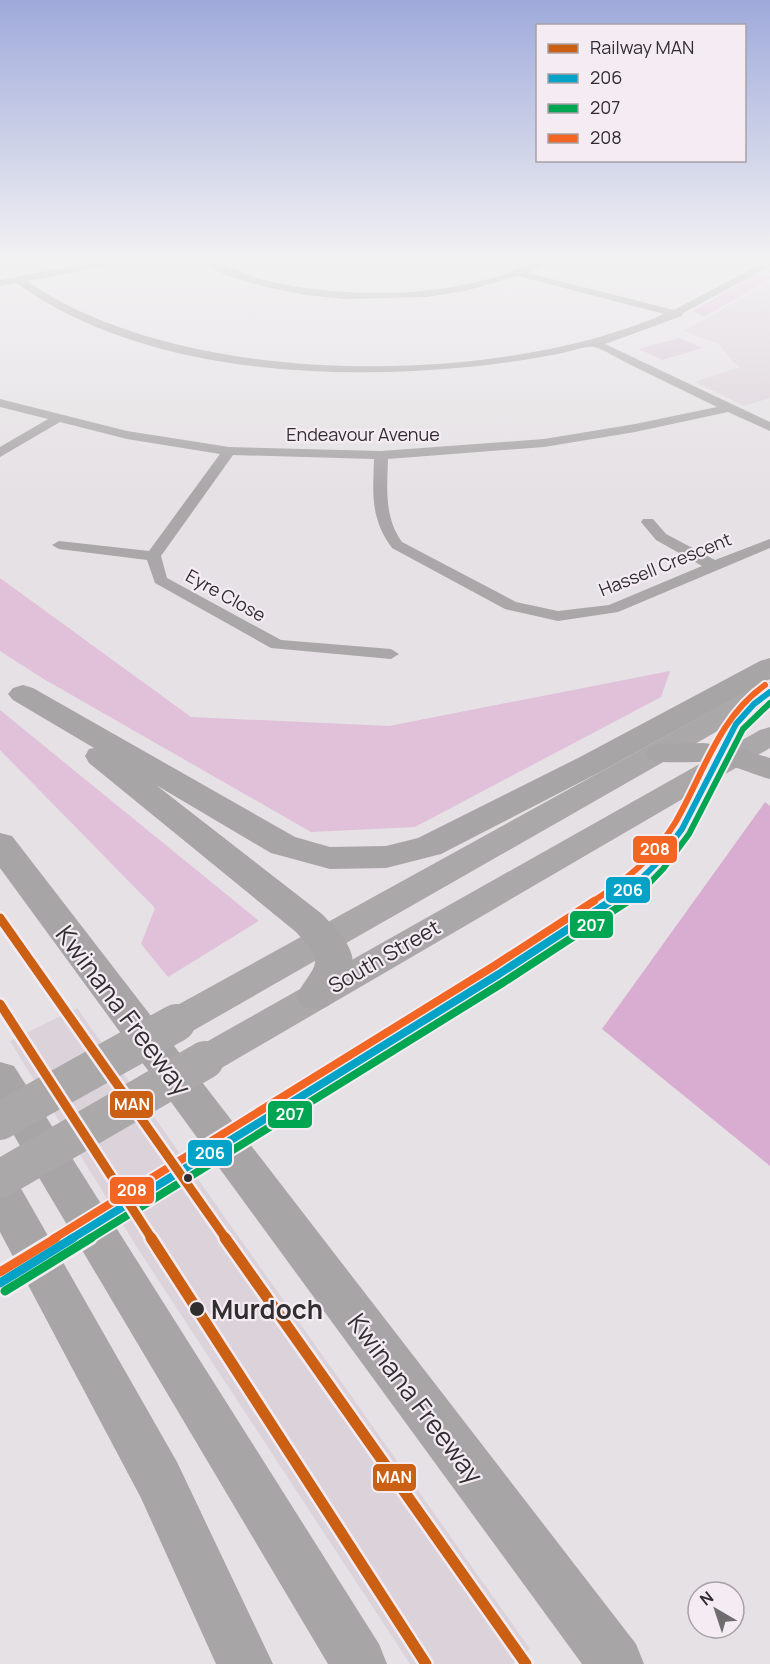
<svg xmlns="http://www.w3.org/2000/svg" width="770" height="1664" font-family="Manrope,sans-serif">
	<rect width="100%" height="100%" fill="#e5e1e4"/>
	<g fill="#dcd2da">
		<polygon points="770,283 770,398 744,406 695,382 740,367 733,362 719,344 684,331"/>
		<polygon points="77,1008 530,1649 512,1664 410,1664 138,1249 10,1041"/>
	</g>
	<g fill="#e1c0da">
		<polygon points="761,274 770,276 770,279 704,317 693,311 754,275"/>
		<polygon points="0,578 191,717 389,726 670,671 661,697 415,827 311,832 42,678 0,651"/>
		<polygon points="0,710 259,921 168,977 141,944 155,908 0,750"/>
	</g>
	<polygon fill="#d8add1" points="765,802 770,806 770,1166 602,1029"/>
	<polygon fill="#d9c8d6" points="679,338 703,348 662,360 639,349"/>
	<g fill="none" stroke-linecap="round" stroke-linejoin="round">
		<path fill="#a9a7a8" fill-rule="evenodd" d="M115,258h21l-5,3 -104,20c154,108 469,107 637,33l-146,-38 -53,15 -39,6 -81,2 -40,-4 -43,-9 -37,-11 -35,-17c24,0 54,17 78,23 38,9 76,12 115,12 37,0 77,-6 113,-16 21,-6 39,-19 61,-19l-29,15 146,37 96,-51v7l-87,47 -1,3 -77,28 165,78v9l-42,-19 -93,20 -91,15 -156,12c-1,29 -4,58 14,83l114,60 42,9 51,-6 93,-39 -46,-26 -15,-18 2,-3h10l13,15 49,26 55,-21v9l-152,64 -60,9 -53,-12 -113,-61c-22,-30 -19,-54 -18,-89l-141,-4 -72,101 6,22 114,62 110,9 8,5 -8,5 -120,-11 -116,-65 -8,-23 -88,-11 -7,-4 7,-4 90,10 71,-97 -93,-15 -67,-17 -60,35v-10l48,-28 -48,-12v-8l127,32 102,16 152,4 163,-12 91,-15 82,-17c-30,-15 -60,-29 -90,-44 -10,-5 -22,-13 -33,-16 -8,-1 -23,4 -31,6 -32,6 -63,11 -95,14 -148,14 -326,5 -452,-84l-16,3v-6z"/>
		<g fill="#aaa8a8" fill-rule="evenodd">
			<polygon points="770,682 770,701 189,1033 176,1037 163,1033 158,1023 163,1013 760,684"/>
			<polygon points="770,727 770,748 218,1070 205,1074 192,1070 186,1060 192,1050 760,730"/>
		</g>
		<g fill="#a7a5a6" fill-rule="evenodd">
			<path d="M770,658v21l-168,92 -161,83 -55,14 -56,1 -59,-16 -115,-68 166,129c11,12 26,25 30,42 3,12 -13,42 -23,49 -9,7 -18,3 -27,1l-6,-10c19,-33 31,-31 0,-64l-207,-169 -4,-7 4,-7 5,-1 -81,-48 -5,-6 5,-6 10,-3 10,3 262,149 35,10 56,-1 32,-8 162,-81 180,-96z"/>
			<path d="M703,743l27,3 40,12v21c-19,-5 -35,-14 -54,-16 -22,-3 -45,2 -66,-3l-4,-7 4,-7 11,-2z"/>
			<polygon points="0,833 12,836 636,1644 644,1664 582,1664 0,868"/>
			<polygon points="0,1062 14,1066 379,1644 387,1664 328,1664 0,1112"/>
			<polygon points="0,1173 15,1178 177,1462 273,1664 216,1664 141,1498 0,1232"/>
		</g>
		<g stroke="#aaa8a8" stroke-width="38">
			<polyline points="0,1121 176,1023"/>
			<polyline points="0,1179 205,1060"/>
		</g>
		<g stroke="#f5ecf3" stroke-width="10">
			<polyline id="bus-1-far2" points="609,902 634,886 656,864 682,829 736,724 754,704 770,692"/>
		</g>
		<g stroke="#f5ecf3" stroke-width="12">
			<polyline id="bus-1-far1" points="71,1239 499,974 611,901"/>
		</g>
		<g stroke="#f5ecf3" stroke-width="14">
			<polyline id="bus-1" points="0,1283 73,1238"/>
		</g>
		<g stroke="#f5ecf3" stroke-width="10">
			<polyline id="bus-2-far2" points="626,902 640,893 663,869 689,834 743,729 770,703"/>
		</g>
		<g stroke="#f5ecf3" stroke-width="12">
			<polyline id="bus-2-far1" points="89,1239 504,982 628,901"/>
		</g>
		<g stroke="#f5ecf3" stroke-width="14">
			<polyline id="bus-2" points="5,1291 91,1238"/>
		</g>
		<g stroke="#f5ecf3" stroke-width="10">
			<path id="bus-3-far2" d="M592,902c34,-22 61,-43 83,-79 28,-48 43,-105 90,-138"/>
		</g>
		<g stroke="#f5ecf3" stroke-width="12">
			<polyline id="bus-3-far1" points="53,1239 494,966 594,901"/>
		</g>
		<g stroke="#f5ecf3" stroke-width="14">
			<polyline id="bus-3" points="0,1272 56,1238"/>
		</g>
		<use href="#bus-1-far2" stroke="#02a3c6" stroke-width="6"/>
		<use href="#bus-1-far1" stroke="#02a3c6" stroke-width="8"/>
		<use href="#bus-1" stroke="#02a3c6" stroke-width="9"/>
		<use href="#bus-2-far2" stroke="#00a651" stroke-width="6"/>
		<use href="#bus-2-far1" stroke="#00a651" stroke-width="8"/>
		<use href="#bus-2" stroke="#00a651" stroke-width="9"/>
		<use href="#bus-3-far2" stroke="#f26522" stroke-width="6"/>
		<use href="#bus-3-far1" stroke="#f26522" stroke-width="8"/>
		<use href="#bus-3" stroke="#f26522" stroke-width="9"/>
		<g stroke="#f5ecf3" stroke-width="14">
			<g id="rail-1-far1">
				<polyline points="0,918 226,1239"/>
				<polyline points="0,1004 152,1239"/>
			</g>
		</g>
		<g stroke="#f5ecf3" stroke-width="16">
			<g id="rail-1">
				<polyline points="151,1238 426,1664"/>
				<polyline points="225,1238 526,1664"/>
			</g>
		</g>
		<use href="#rail-1-far1" stroke="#cb6015" stroke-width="9"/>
		<use href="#rail-1" stroke="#cb6015" stroke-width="11"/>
	</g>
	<linearGradient id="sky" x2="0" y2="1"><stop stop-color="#9faadb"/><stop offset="0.53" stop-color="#f3f2f3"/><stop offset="1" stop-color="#f3f2f3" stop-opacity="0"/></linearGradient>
	<rect width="770" height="491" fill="url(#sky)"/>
	<g fill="#312e30" stroke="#f5ecf3" stroke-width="2">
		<circle cx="188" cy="1178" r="5"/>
		<circle cx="197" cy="1309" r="8"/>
	</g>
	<g text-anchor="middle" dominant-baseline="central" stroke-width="4.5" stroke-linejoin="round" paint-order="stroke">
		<g font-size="18" fill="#312e30" stroke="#f5ecf3">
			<text x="363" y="434">Endeavour Avenue</text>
			<text transform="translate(665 564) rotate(-22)">Hassell Crescent</text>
			<text transform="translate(226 595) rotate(29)">Eyre Close</text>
		</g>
		<g font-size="21" fill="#312e30" stroke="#f5ecf3">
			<text transform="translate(384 956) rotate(-30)">South Street</text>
		</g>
		<g font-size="26" fill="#312e30" stroke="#f5ecf3">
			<text transform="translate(124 1010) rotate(53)">Kwinana Freeway</text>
			<text transform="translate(416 1398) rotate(53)">Kwinana Freeway</text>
		</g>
		<g font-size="26" font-weight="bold" fill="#312e30" stroke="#f5ecf3" text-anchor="start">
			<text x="211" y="1309">Murdoch</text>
		</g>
	</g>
	<g stroke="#f5ecf3" stroke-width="2">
		<rect x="632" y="835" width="46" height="29" rx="6" fill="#f26522"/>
		<rect x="605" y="876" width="46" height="28" rx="6" fill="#02a3c6"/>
		<rect x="569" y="910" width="45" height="29" rx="6" fill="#00a651"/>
		<rect x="109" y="1090" width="45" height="29" rx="6" fill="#cb6015"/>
		<rect x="267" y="1100" width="46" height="29" rx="6" fill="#00a651"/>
		<rect x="187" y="1139" width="46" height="28" rx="6" fill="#02a3c6"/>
		<rect x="109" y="1176" width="46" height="29" rx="6" fill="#f26522"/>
		<rect x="372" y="1463" width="45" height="29" rx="6" fill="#cb6015"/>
	</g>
	<g font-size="16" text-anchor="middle" font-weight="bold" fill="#fff">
		<text x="655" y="855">208</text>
		<text x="628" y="896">206</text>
		<text x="591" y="931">207</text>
		<text x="132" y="1110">MAN</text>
		<text x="290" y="1120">207</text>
		<text x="210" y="1159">206</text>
		<text x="132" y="1196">208</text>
		<text x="394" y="1483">MAN</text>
	</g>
	<rect x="536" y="24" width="210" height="138" fill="#f5ecf3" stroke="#a7a0a5" stroke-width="1.5"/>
	<rect x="548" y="44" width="30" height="9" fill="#cb6015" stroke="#a7a0a5" stroke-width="1.5"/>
	<text x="590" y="54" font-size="18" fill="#312e30">Railway MAN</text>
	<rect x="548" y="74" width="30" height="9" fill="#02a3c6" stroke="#a7a0a5" stroke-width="1.5"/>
	<text x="590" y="84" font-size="18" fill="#312e30">206</text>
	<rect x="548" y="104" width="30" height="9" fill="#00a651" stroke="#a7a0a5" stroke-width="1.5"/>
	<text x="590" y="114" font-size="18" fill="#312e30">207</text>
	<rect x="548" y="134" width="30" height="9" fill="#f26522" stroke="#a7a0a5" stroke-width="1.5"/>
	<text x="590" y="144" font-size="18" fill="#312e30">208</text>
	<g transform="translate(716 1610) rotate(321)"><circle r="28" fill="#f5ecf3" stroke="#a7a0a5" stroke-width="1.5"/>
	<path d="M0-4.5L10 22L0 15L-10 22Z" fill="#706d6f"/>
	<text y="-9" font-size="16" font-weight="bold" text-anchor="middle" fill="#312e30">N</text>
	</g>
</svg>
